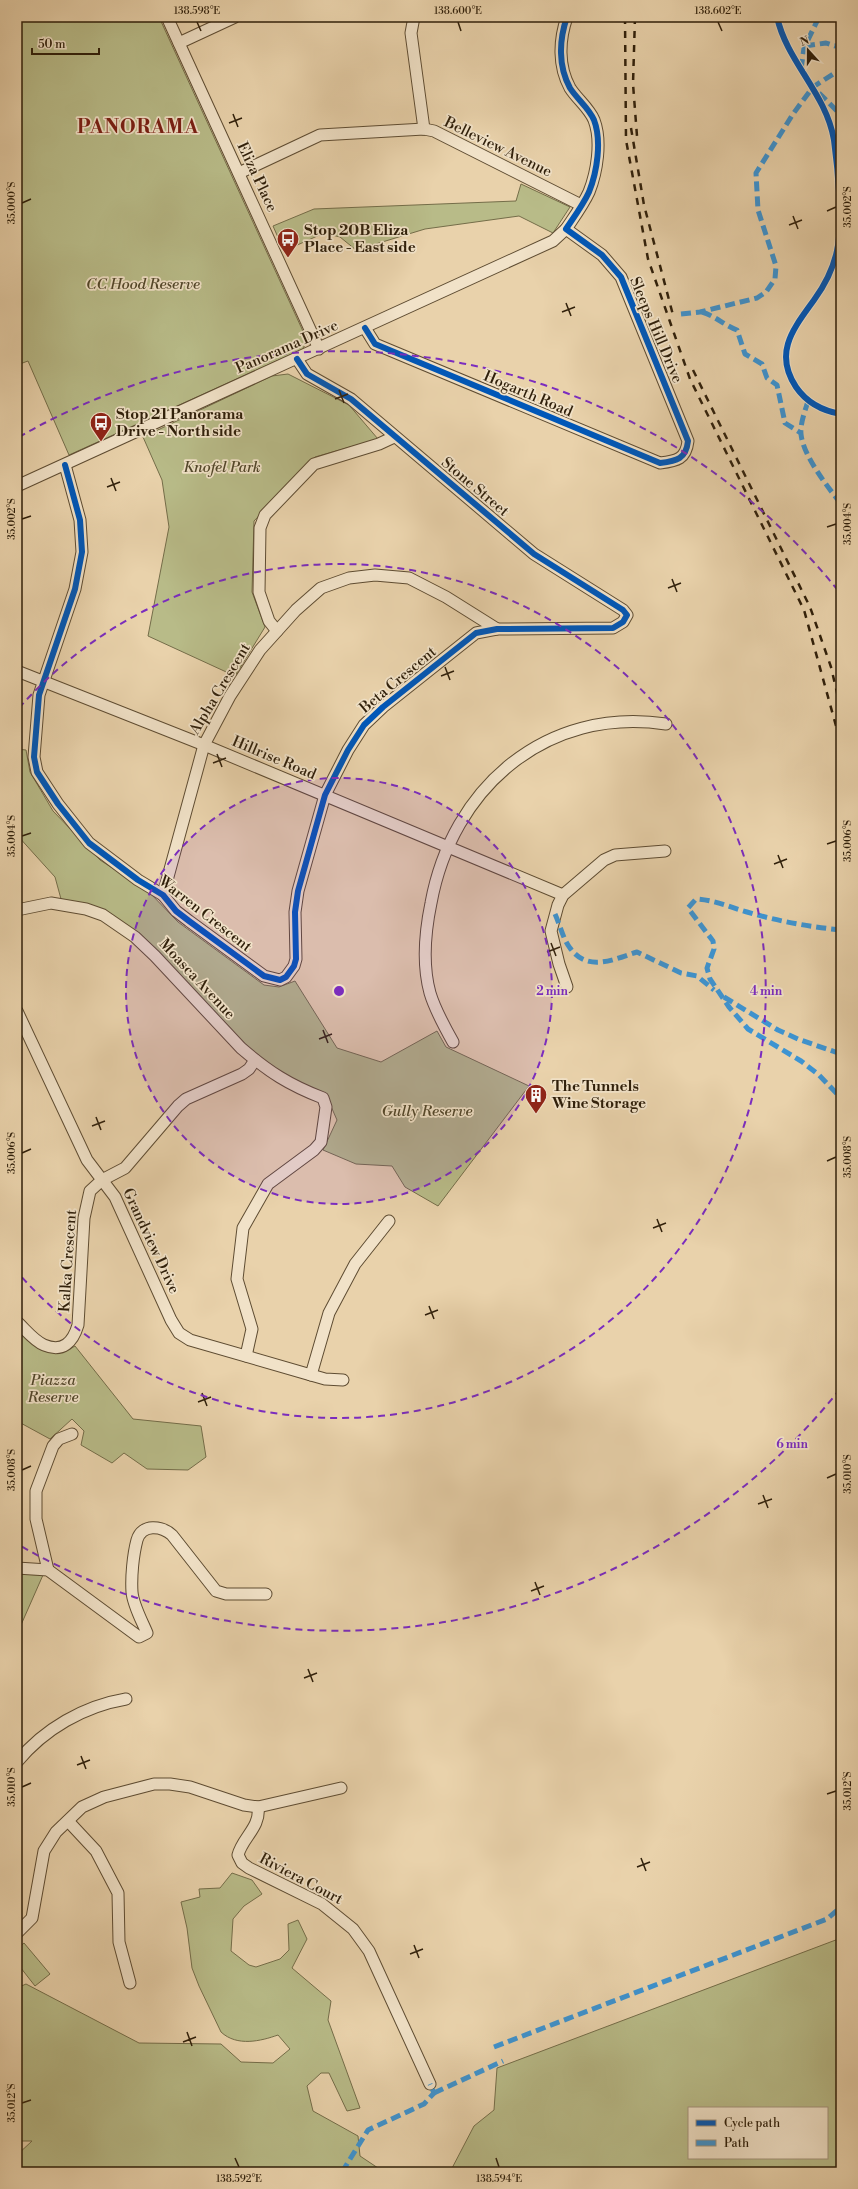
<svg xmlns="http://www.w3.org/2000/svg" width="858" height="2189" font-family="'Libre Bodoni',serif">
	<rect width="100%" height="100%" fill="#e9d2ab"/>
	<filter id="stains"><feTurbulence type="fractalNoise" baseFrequency=".005" numOctaves="4"/><feColorMatrix values="0 0 0 0 .2 0 0 0 0 .09 0 0 0 0 .02 0 0 0 .5 -.17"/></filter>
	<radialGradient id="worn" r=".72"><stop offset=".6" stop-color="#630" stop-opacity="0"/><stop offset="1" stop-color="#630" stop-opacity=".3"/></radialGradient>
	<g fill="#b8bb88" stroke="#746d49" fill-rule="evenodd">
		<polygon points="17,17 159,17 307,340 303,349 69,455 28,361 17,365"/>
		<polygon points="521,184 570,207 553,233 519,216 425,229 356,250 340,237 324,233 284,251 273,226 314,209 516,201"/>
		<polygon points="288,374 349,405 378,439 315,457 254,521 252,592 265,627 235,676 148,636 169,527 162,480 143,437 272,376"/>
		<polygon points="17,749 26,750 30,772 53,811 100,860 149,892 178,922 264,985 279,987 295,981 337,1048 381,1062 437,1031 446,1047 529,1086 438,1206 405,1187 392,1166 356,1164 323,1150 337,1120 326,1095 303,1087 243,1046 174,969 96,909 61,899 55,877 17,835"/>
		<path d="M17,1329c17,15 34,34 58,17l58,73 68,7 5,31 -18,13 -41,-1 -23,-16 -12,10 -31,-18 3,-14 -12,-12 -22,20 -33,-18z"/>
		<polygon points="17,1574 43,1575 17,1634"/>
		<path d="M232,1873l20,7 10,14 -18,12 -11,13 -2,32 18,14 7,2 24,-8 9,-9 -1,-26 10,-4 9,19 -15,29 39,33 -3,19 32,88 -13,3 -18,-38h-8l-14,13 6,25 45,25 2,20 24,16h-367v-17l15,-14h-15v-153l9,-4 113,59 82,1 20,18 32,1 17,-14 -12,-14c-17,6 -41,12 -57,-3l-22,-46 -7,-18 -5,-40 -6,-26 19,-5 -1,-8 21,-1z"/>
		<path d="M841,1938v234h-391l24,-46 20,-16 3,-42zM689,2108h138v50h-138z"/>
		<polygon points="24,1943 50,1974 35,1986 17,1963 17,1949"/>
	</g>
	<g fill="none" stroke-linecap="round" stroke-linejoin="round">
		<g stroke="#5e4c32" stroke-width="13">
			<g id="minor">
				<polyline points="167,17 319,349"/>
				<polyline points="414,17 411,33 424,129"/>
				<polyline points="179,43 235,17"/>
				<polyline points="239,173 320,135 424,129 434,131 581,205"/>
				<path d="M365,328l10,16 285,119c17,-2 26,-4 28,-22l-67,-164 -19,-22 -36,-26c8,-12 17,-24 23,-37 8,-20 13,-51 5,-72 -5,-12 -17,-21 -24,-32 -12,-22 -11,-48 -3,-71"/>
				<polyline points="65,465 80,520 82,552 75,589 39,695 34,757 37,772 58,804 89,843 138,880 163,895 176,911 189,921 264,976 280,980 286,977 294,966 296,959 295,912 298,891 325,795 348,750 364,725 383,707 476,633 497,629 613,628 623,622 627,615 623,610 534,554 351,399 307,374 297,359"/>
				<polyline points="17,486 553,241 566,229"/>
				<polyline points="277,631 269,621 259,592 260,528 265,515 314,464 379,444 394,437"/>
				<polyline points="17,671 204,745 563,895"/>
				<polyline points="163,895 204,745 230,696 260,650 296,610 321,588 349,578 375,575 409,578 446,597 497,629"/>
				<path d="M17,910l34,-7 35,6 17,6 32,22 20,19 86,92c28,24 48,37 82,50l3,9 -5,35 -7,8 -46,34 -25,44 -6,51 15,50 -6,27"/>
				<polyline points="567,987 559,964 551,931 558,905 563,895 604,860 615,855 665,851"/>
				<polyline points="17,1011 87,1160 115,1197 171,1320 179,1333 190,1340 311,1375 325,1379 343,1380"/>
				<path d="M453,1042c-9,-16 -18,-32 -23,-49 -8,-29 -5,-61 1,-90 21,-115 115,-197 235,-179"/>
				<path d="M17,1322c8,7 17,19 27,23 19,8 29,-3 34,-20l6,-107 6,-27 12,-11 23,-12 53,-62 8,-7 56,-25 7,-5 6,-9"/>
				<polyline points="311,1375 329,1313 355,1264 389,1221"/>
				<path d="M17,1568l31,2 91,67 8,-4c-5,-12 -14,-28 -15,-41 -1,-15 1,-37 5,-52 5,-17 25,-14 35,-5l44,56 10,3h40"/>
				<polyline points="48,1570 36,1519 36,1491 53,1446 59,1439 72,1434"/>
				<path d="M17,1762c27,-33 67,-56 109,-63"/>
				<path d="M258,1807c3,20 -16,31 -20,48l4,8 7,5 73,36 31,25 16,22 61,133"/>
				<polyline points="68,1821 96,1851 118,1893 119,1942 130,1983"/>
				<polyline points="17,1933 32,1918 44,1851 56,1832 82,1807 104,1797 154,1784 170,1784 190,1787 244,1805 258,1807 341,1788"/>
			</g>
		</g>
		<use href="#minor" stroke="#f1e2c8" stroke-width="11"/>
		<g stroke="#2f1f0a" stroke-width="2.5" stroke-dasharray="7 7" stroke-linecap="butt">
			<polyline points="625,17 626,140 648,259 690,379 804,610 841,744"/>
			<polyline points="635,17 633,84 637,136"/>
			<polyline points="631,128 644,205 673,315"/>
			<polyline points="693,370 810,607 831,667 841,710"/>
		</g>
		<g stroke="#3d94d2" stroke-width="5" stroke-dasharray="10 5" stroke-linecap="butt">
			<polyline points="805,46 826,43 835,46 841,44"/>
			<polyline points="801,69 804,48 819,17"/>
			<polyline points="819,93 841,115"/>
			<path d="M702,312c13,4 22,13 35,18l8,24 17,10 5,14 10,7 8,38 16,10"/>
			<polyline points="681,314 700,312 757,298 766,292 775,279 776,266 758,210 756,173 793,114 813,87 841,69"/>
			<path d="M808,401c-3,10 -8,23 -7,33 2,22 27,53 40,70"/>
			<path d="M555,914c5,11 8,25 15,34 18,25 44,11 67,4l44,21 16,3 17,14"/>
			<path d="M841,930c-31,-3 -64,-9 -94,-18 -17,-5 -33,-12 -51,-13l-8,9 25,33 1,8 -7,19 3,11 19,28 19,22 53,32 18,14 22,23"/>
			<polyline points="724,997 778,1030 798,1039 841,1054"/>
			<polyline points="494,2047 827,1919 841,1907"/>
			<polyline points="434,2093 503,2061"/>
			<polyline points="342,2172 368,2130 424,2104 434,2093 430,2084"/>
		</g>
		<g stroke="#f1e2c8" stroke-width="8">
			<g id="cycleway">
				<path d="M777,17c10,45 49,76 57,123 4,29 9,83 3,111 -4,18 -12,34 -23,49 -20,28 -41,52 -18,87 11,16 27,24 45,27"/>
				<path d="M365,328l10,16 285,119c17,-2 26,-4 28,-22l-67,-164 -19,-22 -36,-26c8,-12 17,-24 23,-37 8,-20 13,-51 5,-72 -5,-12 -17,-21 -24,-32 -12,-22 -11,-48 -3,-71"/>
				<polyline points="65,465 80,520 82,552 75,589 39,695 34,757 37,772 58,804 89,843 138,880 163,895 176,911 189,921 264,976 280,980 286,977 294,966 296,959 295,912 298,891 325,795 348,750 364,725 383,707 476,633 497,629 613,628 623,622 627,615 623,610 534,554 351,399 307,374 297,359"/>
			</g>
		</g>
		<use href="#cycleway" stroke="#0057b8" stroke-width="6"/>
	</g>
	<path fill="none" stroke="#2f1f0a" stroke-width="1.5" d="M197,22l4,9M458,22l3,9M718,22l4,9M233,114l5,13M229,123l13,-5M22,203l9,-4M827,211l9,-4M793,216l5,13M789,225l13,-5M566,303l5,13M562,312l13,-5M339,390l5,13M335,399l13,-5M111,478l5,13M107,487l13,-5M22,519l9,-3M827,527l9,-3M672,579l5,13M668,588l13,-5M445,667l5,13M441,676l13,-5M217,754l5,13M213,763l13,-5M22,836l9,-3M827,844l9,-3M778,855l5,13M774,864l13,-5M551,943l5,13M547,952l13,-5M323,1030l5,13M319,1039l13,-5M96,1117l5,13M92,1126l13,-5M22,1153l9,-4M827,1161l9,-4M657,1219l5,13M653,1228l13,-5M429,1306l5,13M425,1315l13,-5M202,1393l5,13M198,1402l13,-5M22,1470l9,-4M827,1478l9,-4M763,1495l5,13M758,1504l14,-5M535,1582l5,13M531,1591l13,-5M308,1669l5,13M304,1678l13,-5M81,1756l5,13M77,1765l13,-5M22,1787l9,-4M827,1794l9,-3M641,1858l5,13M637,1867l13,-5M414,1945l5,13M410,1954l13,-5M187,2032l5,14M183,2042l13,-5M22,2103l9,-3M235,2158l4,9M496,2158l3,9"/>
	<circle cx="339" cy="991" r="213" fill="#7b2cbf" fill-opacity=".12"/>
	<g fill="none" stroke="#7b2cbf" stroke-width="2" stroke-dasharray="7 5">
		<circle cx="339" cy="991" r="213"/>
		<path d="M19 708A427 427 0 1 1 19 1274"/>
		<path d="M840 1389A640 640 0 0 1 19 1545M19 437A640 640 0 0 1 840 593"/>
	</g>
	<defs>
		<g id="bus-pin" transform="scale(1.15)"><path d="M0 17L-7.5 6A9.5 9.5 0 1 1 7.5 6Z" fill="#8f2418" stroke="#f1e2c8"/><path d="M-5-6H5V4H4V6H2V4H-2V6H-4V4H-5ZM-3.5-4V0h7V-4ZM-3.5 1.2v1.5H-2V1.2ZM2 1.2v1.5H3.5V1.2Z" fill="#fff"/></g>
		<g id="building-pin" transform="scale(1.15)"><path d="M0 17L-7.5 6A9.5 9.5 0 1 1 7.5 6Z" fill="#8f2418" stroke="#f1e2c8"/><path d="M-4-6H4V6H1V3H-1V6H-4ZM-2.5-4.3h1.7v1.8h-1.7ZM.8-4.3h1.7v1.8H.8ZM-2.5-1h1.7V.8h-1.7ZM.8-1h1.7V.8H.8Z" fill="#fff"/></g>
	</defs>
	<g fill-rule="evenodd">
		<use href="#bus-pin" x="288" y="239"/>
		<use href="#bus-pin" x="101" y="423"/>
		<use href="#building-pin" x="536" y="1095"/>
	</g>
	<g text-anchor="middle" dominant-baseline="central" stroke-width="3.5" stroke-linejoin="round" paint-order="stroke">
		<g font-size="15" fill="#2f1f0a" stroke="#f1e2c8">
			<text transform="translate(498 147) rotate(26)">Belleview Avenue</text>
			<text transform="translate(257 177) rotate(65)">Eliza Place</text>
			<text transform="translate(656 330) rotate(67)">Sleeps Hill Drive</text>
			<text transform="translate(287 347) rotate(-24)">Panorama Drive</text>
			<text transform="translate(528 394) rotate(23)">Hogarth Road</text>
			<text transform="translate(475 487) rotate(40)">Stone Street</text>
			<text transform="translate(398 680) rotate(-40)">Beta Crescent</text>
			<text transform="translate(220 689) rotate(-59)">Alpha Crescent</text>
			<text transform="translate(274 758) rotate(23)">Hillrise Road</text>
			<text transform="translate(205 914) rotate(38)">Warren Crescent</text>
			<text transform="translate(197 979) rotate(47)">Moasca Avenue</text>
			<text transform="translate(151 1241) rotate(65)">Grandview Drive</text>
			<text transform="translate(68 1261) rotate(-86)">Kalka Crescent</text>
			<text transform="translate(301 1879) rotate(28)">Riviera Court</text>
		</g>
		<g font-size="15" font-weight="bold" fill="#2f1f0a" stroke="#f1e2c8" text-anchor="start">
			<text x="304" y="230">Stop 20B Eliza<tspan x="304" dy="17">Place - East side</tspan></text>
			<text x="116" y="414">Stop 21 Panorama<tspan x="116" dy="17">Drive - North side</tspan></text>
			<text x="552" y="1086">The Tunnels<tspan x="552" dy="17">Wine Storage</tspan></text>
		</g>
		<g font-size="15" font-style="italic" fill="#51462a" stroke="#f1e2c8">
			<text x="143" y="284">CC Hood Reserve</text>
			<text x="222" y="467">Knofel Park</text>
			<text x="427" y="1111">Gully Reserve</text>
			<text x="53" y="1380">Piazza<tspan x="53" dy="17">Reserve</tspan></text>
		</g>
		<g font-size="19" font-weight="bold" letter-spacing="1" fill="#7a1f14" stroke="#f1e2c8">
			<text x="138" y="127">PANORAMA</text>
		</g>
	</g>
	<circle cx="339" cy="991" r="6" fill="#7b2cbf" stroke="#f1e2c8" stroke-width="2"/>
	<g font-size="12" text-anchor="middle" font-weight="bold" fill="#7b2cbf" stroke="#f1e2c8" stroke-width="3.5" stroke-linejoin="round" paint-order="stroke">
		<text x="552" y="995">2 min</text>
		<text x="766" y="995">4 min</text>
		<text x="792" y="1448">6 min</text>
	</g>
	<rect width="858" height="2189" fill="none" stroke="#e9d2ab" stroke-width="44"/>
	<rect x="688" y="2107" width="140" height="52" fill="#f1e2c8" stroke="#a3947c"/>
	<rect x="696" y="2120" width="20" height="6" fill="#0057b8" stroke="#a3947c"/>
	<text x="724" y="2127" font-size="12" fill="#2f1f0a">Cycle path</text>
	<rect x="696" y="2140" width="20" height="6" fill="#3d94d2" stroke="#a3947c"/>
	<text x="724" y="2147" font-size="12" fill="#2f1f0a">Path</text>
	<g transform="translate(808 50) rotate(339)" stroke="#f1e2c8" stroke-width="3" paint-order="stroke">
	<path d="M0-3L7 15L0 10L-7 15Z" fill="#2f1f0a"/>
	<text y="-6" font-size="11" font-weight="bold" text-anchor="middle" fill="#2f1f0a">N</text>
	</g>
	<path d="M32 48v6h67v-6" fill="none" stroke="#2f1f0a" stroke-width="2"/>
	<text x="38" y="48" font-size="12" fill="#2f1f0a" stroke="#f1e2c8" stroke-width="3" paint-order="stroke">50 m</text>
	<rect x="22" y="22" width="814" height="2145" fill="none" stroke="#2f1f0a" stroke-width="1.5"/>
	<g font-size="10" text-anchor="middle" fill="#2f1f0a">
		<text x="197" y="14">138.598°E</text>
		<text x="458" y="14">138.600°E</text>
		<text x="718" y="14">138.602°E</text>
		<text transform="translate(11 203) rotate(-90)" y="4">35.000°S</text>
		<text transform="translate(847 207) rotate(-90)" y="4">35.002°S</text>
		<text transform="translate(11 519) rotate(-90)" y="4">35.002°S</text>
		<text transform="translate(847 524) rotate(-90)" y="4">35.004°S</text>
		<text transform="translate(11 836) rotate(-90)" y="4">35.004°S</text>
		<text transform="translate(847 841) rotate(-90)" y="4">35.006°S</text>
		<text transform="translate(11 1153) rotate(-90)" y="4">35.006°S</text>
		<text transform="translate(847 1157) rotate(-90)" y="4">35.008°S</text>
		<text transform="translate(11 1470) rotate(-90)" y="4">35.008°S</text>
		<text transform="translate(847 1474) rotate(-90)" y="4">35.010°S</text>
		<text transform="translate(11 1787) rotate(-90)" y="4">35.010°S</text>
		<text transform="translate(847 1791) rotate(-90)" y="4">35.012°S</text>
		<text transform="translate(11 2103) rotate(-90)" y="4">35.012°S</text>
		<text x="239" y="2182">138.592°E</text>
		<text x="499" y="2182">138.594°E</text>
	</g>
	<rect width="100%" height="100%" filter="url(#stains)"/>
	<rect width="100%" height="100%" fill="url(#worn)"/>
</svg>
